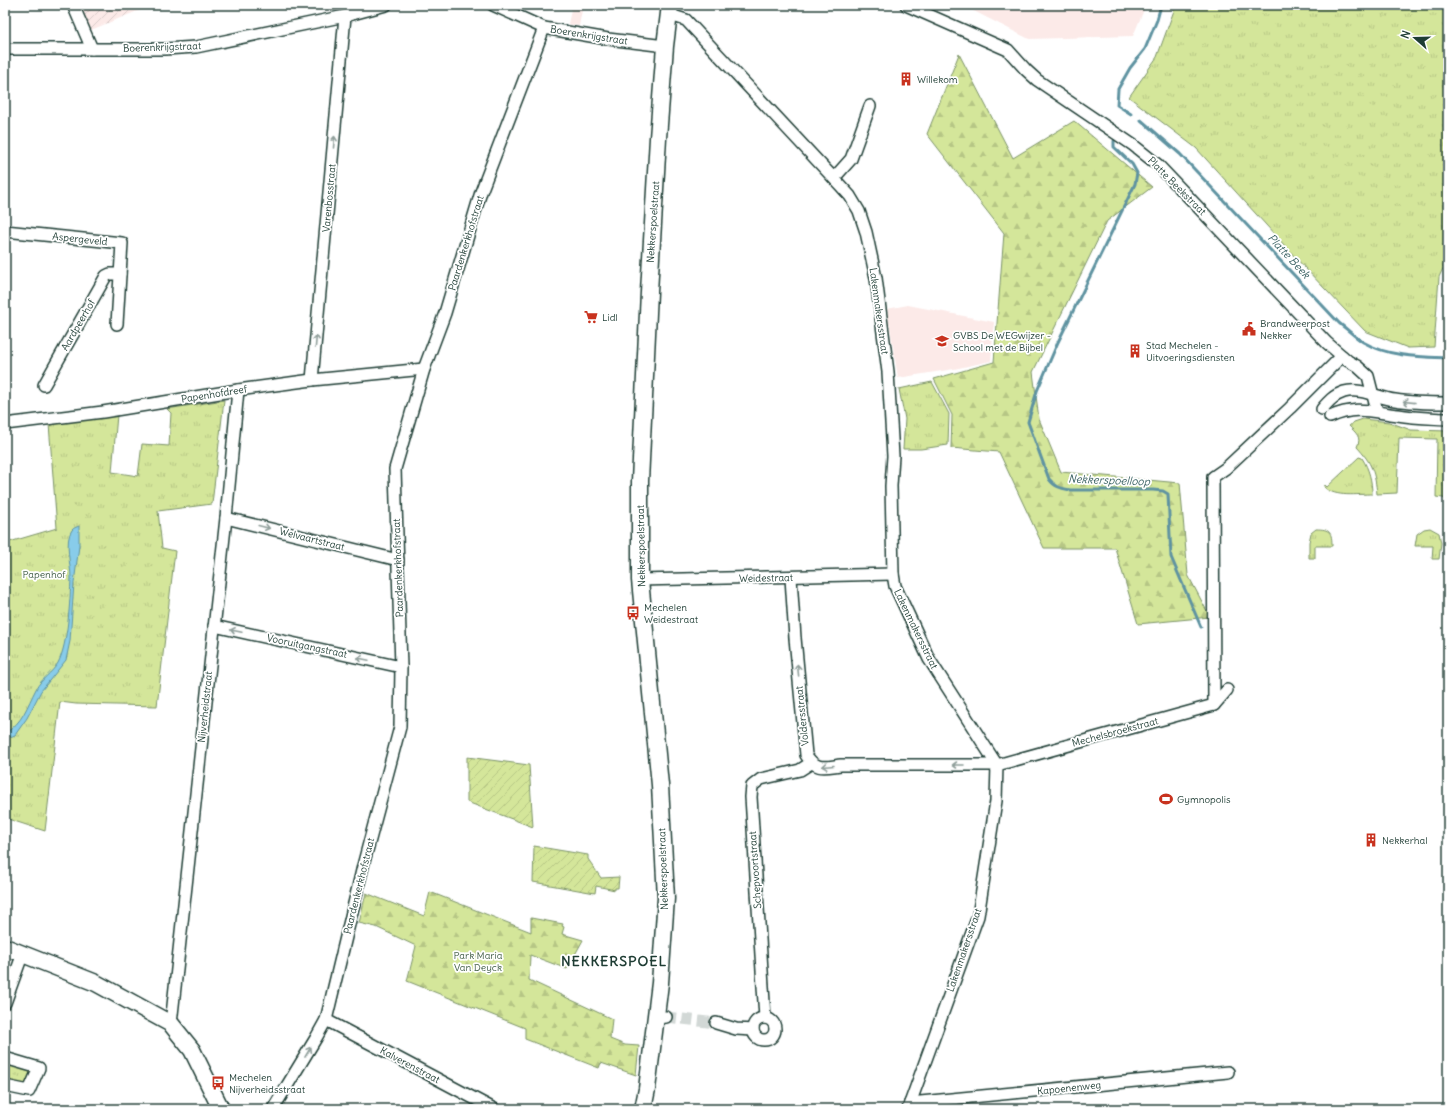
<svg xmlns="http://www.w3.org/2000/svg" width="1453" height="1114" font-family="Delius,sans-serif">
	<defs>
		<pattern id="industrial-furrows" width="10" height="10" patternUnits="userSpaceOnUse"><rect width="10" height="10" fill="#fceae8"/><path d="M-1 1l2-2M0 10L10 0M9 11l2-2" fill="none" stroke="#d8cac8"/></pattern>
		<pattern id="grass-tufts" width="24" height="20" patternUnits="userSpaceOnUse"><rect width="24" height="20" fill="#d4e69a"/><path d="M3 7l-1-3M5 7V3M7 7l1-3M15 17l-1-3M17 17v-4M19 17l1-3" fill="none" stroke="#b6c685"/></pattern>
		<pattern id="forest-firs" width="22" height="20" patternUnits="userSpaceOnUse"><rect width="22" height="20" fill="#d4e69a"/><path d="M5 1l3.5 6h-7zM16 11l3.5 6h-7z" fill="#b6c685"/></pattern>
		<pattern id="garden-furrows" width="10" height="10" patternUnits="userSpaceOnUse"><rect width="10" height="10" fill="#d4e69a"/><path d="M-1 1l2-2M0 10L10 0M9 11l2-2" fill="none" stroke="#b6c685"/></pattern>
	</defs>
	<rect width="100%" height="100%" fill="#fff"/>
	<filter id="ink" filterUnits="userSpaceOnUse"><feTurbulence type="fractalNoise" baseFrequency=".025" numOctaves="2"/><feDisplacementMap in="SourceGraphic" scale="8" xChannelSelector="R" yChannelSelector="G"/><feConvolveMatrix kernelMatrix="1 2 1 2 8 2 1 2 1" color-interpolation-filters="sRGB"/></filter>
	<g filter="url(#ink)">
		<g fill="#fceae8">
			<polygon points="572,5 583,5 579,26 568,24"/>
			<polygon points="962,5 1146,5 1133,36 1029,39"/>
			<polygon points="908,305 994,322 991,361 954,369 898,378 887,309"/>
		</g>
		<polygon fill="url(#industrial-furrows)" points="79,5 152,5 91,30"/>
		<g fill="url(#grass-tufts)" stroke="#7a9267">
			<polygon points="1176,5 1448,5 1448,258 1439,277 1434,347 1408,348 1365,331 1306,269 1196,148 1129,97 1157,57"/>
			<polygon points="932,382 949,414 948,445 921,449 903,449 905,419 899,389"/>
			<polygon points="224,400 212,504 158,511 162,548 175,551 157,706 76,704 60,702 45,831 5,818 5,535 6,543 57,528 49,424 117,415 112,472 138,476 142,444 169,446 171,413 167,409"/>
			<path d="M1363,419l26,3 22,8 37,1v69l-5,-2 -7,-1 1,-58 -38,-1 -2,55 -20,1c-2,-21 -5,-31 -20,-47 5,-10 -1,-14 -8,-21l5,-4z"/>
			<path d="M1359,457l3,1c7,11 10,23 10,36 -14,0 -37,4 -48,-7l1,-2 2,2z"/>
			<polygon points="1430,528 1439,533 1441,543 1439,559 1432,559 1433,546 1415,546 1417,534 1424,529"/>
			<path d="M1316,529c14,0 16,3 16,17h-17v12h-6v-16l2,-9z"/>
			<polygon points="5,1063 32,1072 26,1085 5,1080"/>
		</g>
		<g fill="url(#forest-firs)" stroke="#7a9267">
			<polygon points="959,54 1013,158 1074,121 1152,187 1107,221 1033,372 1039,419 1061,472 1180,483 1188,575 1210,617 1138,624 1115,548 1044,548 999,452 951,448 952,415 934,379 994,362 1004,233 927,134"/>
			<polygon points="430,892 531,932 531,918 563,924 562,926 564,927 562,934 583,940 567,969 530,955 529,980 612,1019 610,1039 625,1045 639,1046 636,1075 601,1063 599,1068 525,1039 525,1028 407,981 416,946 376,927 359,923 366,893 424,916"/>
		</g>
		<g fill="url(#garden-furrows)" stroke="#7a9267">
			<polygon points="467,757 529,765 533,827 467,802"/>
			<polygon points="534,846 588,855 588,859 601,878 619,877 618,888 615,888 615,890 596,886 595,893 533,882"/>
		</g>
		<path fill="#88ccea" stroke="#5e93a1" d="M79,526v20l-5,37 -4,58 -4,19 -25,31 -14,27 -12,17 -10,4v-6c18,-10 22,-27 31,-44 5,-10 16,-16 22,-26 10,-19 12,-62 13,-85 0,-12 -7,-38 1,-48 1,-2 5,-3 7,-4z"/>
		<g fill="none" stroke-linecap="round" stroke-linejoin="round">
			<g stroke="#5e93a1" stroke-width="3">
				<polyline points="1131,114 1117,105 1118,89 1130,68 1145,49 1157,20 1161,5"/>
				<path d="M1141,120l39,34 159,169c8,6 16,14 24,19 26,15 56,15 85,16"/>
				<path d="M1114,141v6l18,17 5,9 -2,11 -77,158 -21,49 -9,31 21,57c6,8 11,9 21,11h83l10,1 5,3 3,63 30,70"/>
			</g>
			<polyline stroke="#d2d8d6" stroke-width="11" stroke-dasharray="11 5.5" stroke-linecap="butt" points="666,1017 716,1023"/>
			<g stroke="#1f3d34" stroke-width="14">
				<g id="street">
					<polyline points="73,5 92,49"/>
					<polyline points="493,5 544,28 608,39 665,46"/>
					<polyline points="906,5 1008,50 1026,70 1037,80 1133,145 1158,165 1327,343 1348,361 1357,366 1368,376 1377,411"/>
					<polyline points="670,15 686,20 840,185 850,196 859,211 866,232 876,278 888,372 893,456 891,486 893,574 895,586 929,659 997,765 996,801 978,916 908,1109"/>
					<polyline points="5,49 165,49 196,47 345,16 386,5"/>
					<polyline points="834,178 851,159 870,106"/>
					<polyline points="5,231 122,243 117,324"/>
					<polyline points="312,380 345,16"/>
					<polyline points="44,385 106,276 110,274 120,274"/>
					<path d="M1322,409c6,-7 12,-14 22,-17 16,-5 35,6 51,8 18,3 35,3 53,3"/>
					<path d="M1330,417c27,-12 41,-5 68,-2 16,3 33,3 50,4"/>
					<polyline points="5,424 103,412 238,390 312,380 424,369"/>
					<polyline points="226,518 398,560"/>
					<path d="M791,578l4,60 11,117c10,16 19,12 35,10h156l217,-60 13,-15"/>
					<polyline points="640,580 893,574"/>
					<polyline points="214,626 401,667"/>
					<polyline points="1214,705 1213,477 1226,468 1290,408 1342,356"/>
					<polyline points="5,1003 23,953"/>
					<circle cx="764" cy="1029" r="11"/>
					<polyline points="656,1018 666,1017"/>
					<polyline points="765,1018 751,797 752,786 761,779 800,770 811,763"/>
					<polyline points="326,1020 494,1109"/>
					<polyline points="716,1023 736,1029 753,1030"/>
					<polyline points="171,1024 226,518 238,390"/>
					<polyline points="5,1058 39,1068 29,1091 5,1086"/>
					<polyline points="910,1103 1228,1072"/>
					<polyline points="273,1109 316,1038 326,1020 364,862 400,727 401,667 395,469 424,369 445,313 481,192 544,28"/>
				</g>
			</g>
			<g stroke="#1f3d34" stroke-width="19">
				<g id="secondary">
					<polyline points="5,947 96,983 171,1024 192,1050 221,1109"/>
					<polyline points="643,1109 647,1089 660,983 666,898 660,785 640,580 640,481 649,292 658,138 665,46 670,5"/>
				</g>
			</g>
			<use href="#street" stroke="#fff" stroke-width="11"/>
			<use href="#secondary" stroke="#fff" stroke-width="16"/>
		</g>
		<defs><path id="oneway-shaft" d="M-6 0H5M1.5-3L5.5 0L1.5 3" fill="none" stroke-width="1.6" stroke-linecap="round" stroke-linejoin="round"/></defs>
		<g stroke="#8f9e9a">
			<use href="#oneway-shaft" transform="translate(334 142) rotate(-85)"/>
			<use href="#oneway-shaft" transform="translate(316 341) rotate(-85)"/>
			<use href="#oneway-shaft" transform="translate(1409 402) rotate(-174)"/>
			<use href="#oneway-shaft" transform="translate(264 527) rotate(14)"/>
			<use href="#oneway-shaft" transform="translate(236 631) rotate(-168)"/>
			<use href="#oneway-shaft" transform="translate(363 659) rotate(-168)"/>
			<use href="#oneway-shaft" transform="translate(798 670) rotate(-96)"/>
			<use href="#oneway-shaft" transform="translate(958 765) rotate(-180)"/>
			<use href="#oneway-shaft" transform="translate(828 766) rotate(175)"/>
			<use href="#oneway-shaft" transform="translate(308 1052) rotate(-59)"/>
		</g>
	</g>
	<defs>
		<g id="building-bare" transform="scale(1.08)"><path d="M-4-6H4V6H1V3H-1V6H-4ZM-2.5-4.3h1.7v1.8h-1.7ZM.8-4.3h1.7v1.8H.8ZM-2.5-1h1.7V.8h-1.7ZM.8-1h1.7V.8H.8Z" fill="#c8321e" stroke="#fff" stroke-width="2.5" paint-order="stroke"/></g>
		<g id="supermarket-bare" transform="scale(1.08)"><path d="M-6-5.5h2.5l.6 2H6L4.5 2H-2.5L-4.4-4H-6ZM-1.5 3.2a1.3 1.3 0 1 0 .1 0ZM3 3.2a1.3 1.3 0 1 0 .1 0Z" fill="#c8321e" stroke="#fff" stroke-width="2.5" paint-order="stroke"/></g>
		<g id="civic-bare" transform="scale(1.08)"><path d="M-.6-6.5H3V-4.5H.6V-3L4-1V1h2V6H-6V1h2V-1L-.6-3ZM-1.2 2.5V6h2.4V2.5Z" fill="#c8321e" stroke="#fff" stroke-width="2.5" paint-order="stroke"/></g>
		<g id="school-bare" transform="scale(1.08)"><path d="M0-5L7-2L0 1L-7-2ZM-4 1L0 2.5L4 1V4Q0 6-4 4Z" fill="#c8321e" stroke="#fff" stroke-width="2.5" paint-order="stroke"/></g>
		<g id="bus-bare" transform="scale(1.08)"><path d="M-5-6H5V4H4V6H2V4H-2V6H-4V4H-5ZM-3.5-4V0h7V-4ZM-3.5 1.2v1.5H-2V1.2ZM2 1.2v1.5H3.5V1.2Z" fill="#c8321e" stroke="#fff" stroke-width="2.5" paint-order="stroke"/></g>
		<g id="stadium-bare" transform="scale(1.08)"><path d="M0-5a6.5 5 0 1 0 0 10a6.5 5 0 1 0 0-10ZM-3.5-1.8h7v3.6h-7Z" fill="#c8321e" stroke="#fff" stroke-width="2.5" paint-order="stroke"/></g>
	</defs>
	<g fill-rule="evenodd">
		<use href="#building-bare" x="906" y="79"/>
		<use href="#supermarket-bare" x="591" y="317"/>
		<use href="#civic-bare" x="1249" y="329"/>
		<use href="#school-bare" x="942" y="341"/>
		<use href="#building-bare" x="1135" y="351"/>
		<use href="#bus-bare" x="633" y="613"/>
		<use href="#stadium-bare" x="1166" y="799"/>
		<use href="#building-bare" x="1371" y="840"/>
		<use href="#bus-bare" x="218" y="1083"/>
	</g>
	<g text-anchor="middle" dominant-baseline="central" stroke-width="3.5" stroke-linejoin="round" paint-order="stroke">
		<g font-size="10" fill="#1f3d34" stroke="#fff">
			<text transform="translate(589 35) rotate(9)">Boerenkrijgstraat</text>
			<text transform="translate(162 47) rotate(-2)">Boerenkrijgstraat</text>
			<text transform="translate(1177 186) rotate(45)">Platte Beekstraat</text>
			<text transform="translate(329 198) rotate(-85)">Varenbosstraat</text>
			<text transform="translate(653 222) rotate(-86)">Nekkerspoelstraat</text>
			<text transform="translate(80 239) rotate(6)">Aspergeveld</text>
			<text transform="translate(466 243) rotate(-73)">Paardenkerkhofstraat</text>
			<text transform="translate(879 311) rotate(82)">Lakenmakersstraat</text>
			<text transform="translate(78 325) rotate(-60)">Aardpeerhof</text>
			<text transform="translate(214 394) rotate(-9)">Papenhofdreef</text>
			<text transform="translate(312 539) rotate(14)">Welvaartstraat</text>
			<text transform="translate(641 546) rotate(-91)">Nekkerspoelstraat</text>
			<text transform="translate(398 568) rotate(-92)">Paardenkerkhofstraat</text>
			<text transform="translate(766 578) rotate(-1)">Weidestraat</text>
			<text transform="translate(916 629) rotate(64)">Lakenmakersstraat</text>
			<text transform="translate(307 646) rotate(12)">Vooruitgangstraat</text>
			<text transform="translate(205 707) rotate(-84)">Nijverheidstraat</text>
			<text transform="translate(802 716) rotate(-96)">Voldersstraat</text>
			<text transform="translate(1115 732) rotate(-15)">Mechelsbroekstraat</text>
			<text transform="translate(663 869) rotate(-92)">Nekkerspoelstraat</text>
			<text transform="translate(755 870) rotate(-94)">Schepvoortstraat</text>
			<text transform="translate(359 886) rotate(-76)">Paardenkerkhofstraat</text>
			<text transform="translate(964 950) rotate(-71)">Lakenmakersstraat</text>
			<text transform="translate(410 1065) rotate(28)">Kalverenstraat</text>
			<text transform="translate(1069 1088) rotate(-6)">Kapoenenweg</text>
		</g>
		<g font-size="10" fill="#1f3d34" stroke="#fff" text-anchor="start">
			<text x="917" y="79">Willekom</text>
			<text x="602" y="317">Lidl</text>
			<text x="1260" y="323">Brandweerpost<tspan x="1260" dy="12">Nekker</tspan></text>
			<text x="953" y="335">GVBS De WEGwijzer -<tspan x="953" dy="12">School met de Bijbel</tspan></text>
			<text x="1146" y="345">Stad Mechelen -<tspan x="1146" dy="12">Uitvoeringsdiensten</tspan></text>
			<text x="644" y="607">Mechelen<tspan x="644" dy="12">Weidestraat</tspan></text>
			<text x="1177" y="799">Gymnopolis</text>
			<text x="1382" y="840">Nekkerhal</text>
			<text x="229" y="1077">Mechelen<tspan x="229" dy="12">Nijverheidsstraat</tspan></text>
		</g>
		<g font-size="10" fill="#435f48" stroke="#fff">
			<text x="44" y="574">Papenhof</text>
			<text x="478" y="955">Park Maria<tspan x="478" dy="12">Van Deyck</tspan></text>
		</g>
		<g font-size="11" font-style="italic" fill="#396162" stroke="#fff">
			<text transform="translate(1289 256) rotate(47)">Platte Beek</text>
			<text transform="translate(1109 480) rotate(2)">Nekkerspoelloop</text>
		</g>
		<g font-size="14" font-weight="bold" letter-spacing="1" fill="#1f3d34" stroke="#fff">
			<text x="614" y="961">NEKKERSPOEL</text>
		</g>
	</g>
	<rect width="1453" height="1114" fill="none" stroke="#fff" stroke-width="20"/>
	<rect x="10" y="10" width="1433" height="1094" fill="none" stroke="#1f3d34" stroke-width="1.5" filter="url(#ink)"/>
	<g transform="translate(1415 38) rotate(290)" stroke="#ffffff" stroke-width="3" paint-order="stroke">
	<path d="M0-3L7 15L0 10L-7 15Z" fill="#1f3d34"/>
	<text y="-6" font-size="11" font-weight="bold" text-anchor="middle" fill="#1f3d34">N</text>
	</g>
</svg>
